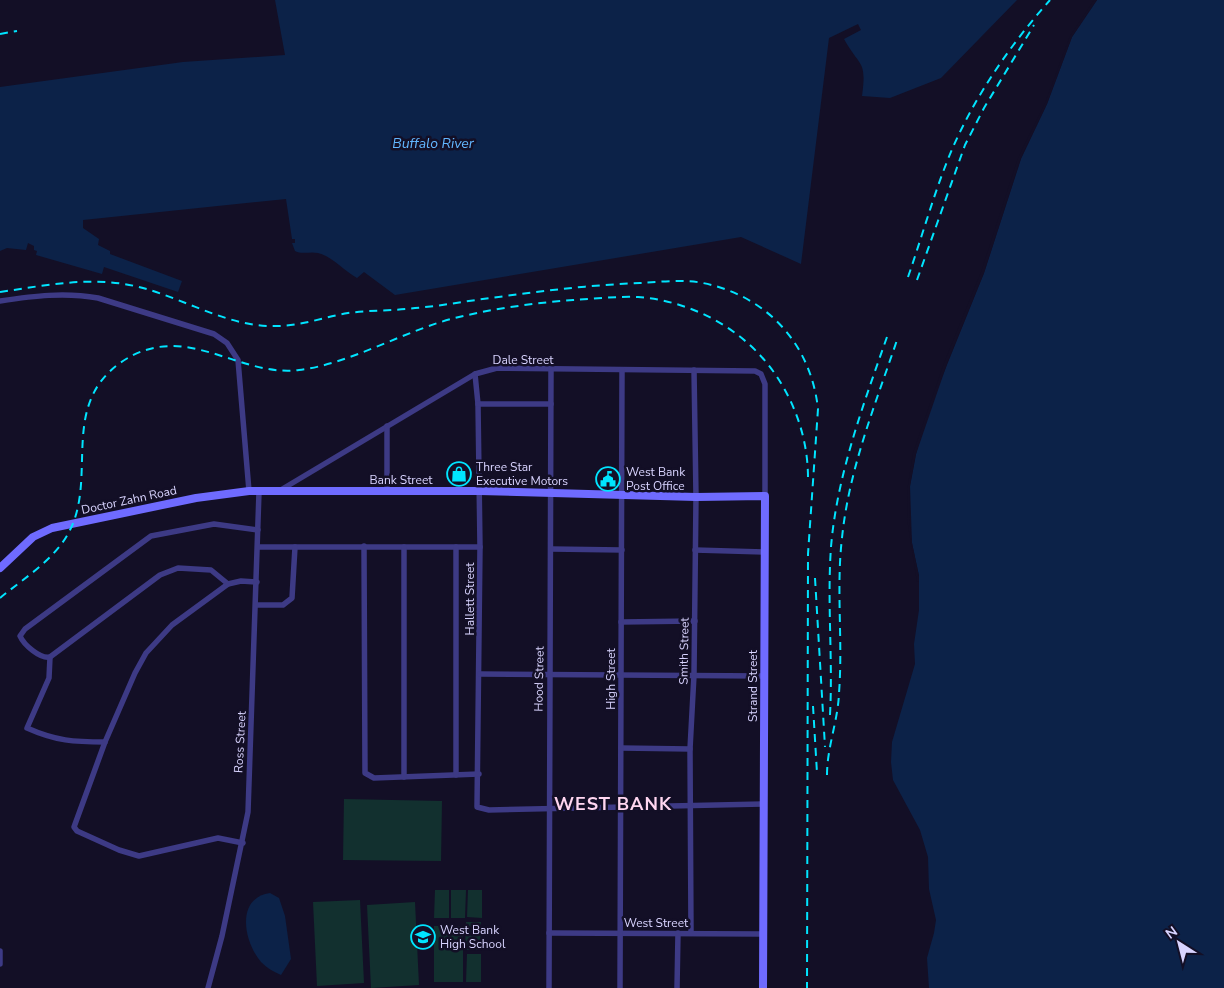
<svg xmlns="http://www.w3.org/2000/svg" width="1224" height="988" font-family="'Nunito Sans',sans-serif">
	<rect width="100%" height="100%" fill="#130f26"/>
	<g fill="#12302f">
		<polygon points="344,799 442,801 441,861 343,860"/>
		<polygon points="435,890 449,890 449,918 434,918"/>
		<polygon points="451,890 466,890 465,918 451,918"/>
		<polygon points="468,890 482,890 482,918 467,917"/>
		<polygon points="360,900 364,983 317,986 313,902"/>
		<polygon points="415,902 419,985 371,988 367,905"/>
		<polygon points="466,922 481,922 480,950 465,950"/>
		<rect x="434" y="926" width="29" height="56"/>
		<polygon points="467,954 481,954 481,982 466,982"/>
	</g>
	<g fill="#0c2248">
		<path d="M275,0h742l-76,78 -51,20 -28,-2c5,-37 -2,-28 -18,-57l17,-9 -3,-6 -29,14 -28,226 -60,-27 -346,58 -31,-23 -7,6c-14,-8 -24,-21 -39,-25 -9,-2 -15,2 -23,-2l-3,-8h3v-4h-3l-6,-40 -203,21v8l16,11 -1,6 12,6v3l72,27 -4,11 -74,-25 -2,7 -66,-19 1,-4 -3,-1v-4l-6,-3 -2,7 -19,-2 -7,3v-164l183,-25 102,-7z"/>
		<polygon points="1097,0 1224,0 1224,988 929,988 927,958 934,933 936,920 929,889 928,857 920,830 893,780 891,762 892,742 915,664 914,644 919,610 919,576 912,543 910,486 916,454 930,407 984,273 1021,159 1047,104 1072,37"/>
		<path d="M270,893l9,5 6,18 6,43 -10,16c-7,-3 -14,-7 -20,-13 -17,-20 -26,-64 9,-69z"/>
	</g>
	<polygon fill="#130f26" points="1094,0 1097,0 1072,37 1047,104 1021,158 984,273 947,364 916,454 910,486 909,519 912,543 919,576 919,581 917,582 907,519 908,485 913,453 944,363 981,272 1018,158 1045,103 1070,36"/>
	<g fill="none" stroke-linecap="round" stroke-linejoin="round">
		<g stroke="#3d3a85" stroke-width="5.5">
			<path d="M0,301c34,-5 64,-9 98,-3l116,36 13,9 11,17 11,131"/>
			<polyline points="475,374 478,404 480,547 477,807 489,810 763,804"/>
			<polyline points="478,404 551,404"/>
			<polyline points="279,491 475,374 497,368 755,371 761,374 765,384 765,496"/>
			<polyline points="387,492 387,426"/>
			<polyline points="364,546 365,773 374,778 479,774"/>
			<polyline points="258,547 480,547"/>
			<polyline points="404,547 404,777"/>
			<polyline points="456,547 456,775"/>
			<polyline points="551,549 622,550"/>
			<polyline points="695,550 765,552"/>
			<path d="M228,584l-17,-14 -33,-2 -18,7 -110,82c-10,2 -26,-12 -30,-21l5,-7 126,-93 63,-12 44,6"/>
			<polyline points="256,605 283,605 292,598 295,547"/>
			<polyline points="621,622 695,621"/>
			<path d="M50,657l-1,21 -22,50c29,13 47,14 78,14"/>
			<polyline points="480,674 764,676"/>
			<polyline points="621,748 690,749"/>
			<polyline points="243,843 218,838 139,856 119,850 77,831 74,827 105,742 135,673 146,653 172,625 228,584 241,581 257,582"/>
			<polyline points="691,932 690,749 694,675 696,497 694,370"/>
			<polyline points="549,933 763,934"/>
			<polyline points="0,951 0,964"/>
			<polyline points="208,988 222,936 248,812 259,492"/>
			<polyline points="549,988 551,369"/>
			<polyline points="620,988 622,370"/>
			<polyline points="677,988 678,933"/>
		</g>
		<polyline stroke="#6f6bff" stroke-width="8" points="0,568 33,537 52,528 196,498 249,491 480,491 696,497 765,496 763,988"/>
		<g stroke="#00e5ff" stroke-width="2" stroke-dasharray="8 6" stroke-linecap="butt">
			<polyline points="0,34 17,31"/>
			<path d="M908,277c15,-43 27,-88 45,-130 24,-54 58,-103 97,-147"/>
			<polyline points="917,280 965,145 984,108 1034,25"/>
			<path d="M0,292c48,-7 95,-17 143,-4 44,12 88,40 134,38 24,0 47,-9 71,-13 22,-3 45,-2 67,-5 26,-2 51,-7 76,-10 50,-7 99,-13 149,-15 20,-1 42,-4 63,0 64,13 108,61 115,126l-10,145 -1,434"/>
			<polyline points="815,578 825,747"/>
			<path d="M0,598c24,-20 56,-39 70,-68 27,-54 -10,-124 50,-167 64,-45 118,15 179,7 52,-6 108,-41 160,-53 38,-9 76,-14 114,-17 21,-1 44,-4 65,-3 53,4 104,31 135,74 22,31 35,68 35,107"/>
			<polyline points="813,706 817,773"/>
			<path d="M830,715c3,-56 -3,-112 1,-168 6,-73 33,-144 57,-213"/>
			<path d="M827,775c0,-28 11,-54 12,-82 4,-52 -3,-104 3,-155 7,-70 34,-135 56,-201"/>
		</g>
	</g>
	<defs>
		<g id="shop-ring" transform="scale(1.25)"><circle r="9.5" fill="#130f26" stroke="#00e5ff" stroke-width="1.5"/><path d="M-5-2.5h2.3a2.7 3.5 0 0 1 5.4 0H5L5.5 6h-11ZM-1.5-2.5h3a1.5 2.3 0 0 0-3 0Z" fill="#00e5ff"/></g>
		<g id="civic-ring" transform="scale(1.25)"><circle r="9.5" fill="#130f26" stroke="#00e5ff" stroke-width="1.5"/><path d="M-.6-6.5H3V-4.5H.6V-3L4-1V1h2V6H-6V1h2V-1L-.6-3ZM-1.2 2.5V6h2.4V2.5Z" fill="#00e5ff"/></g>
		<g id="school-ring" transform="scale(1.25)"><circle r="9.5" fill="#130f26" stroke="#00e5ff" stroke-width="1.5"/><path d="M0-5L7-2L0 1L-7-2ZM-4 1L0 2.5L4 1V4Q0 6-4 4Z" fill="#00e5ff"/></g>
	</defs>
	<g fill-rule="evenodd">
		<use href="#shop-ring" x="459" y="474"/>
		<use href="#civic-ring" x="608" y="479"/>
		<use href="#school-ring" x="423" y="937"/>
	</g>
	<g text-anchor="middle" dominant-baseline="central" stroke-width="5" stroke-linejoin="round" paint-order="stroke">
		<g font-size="12" fill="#d9d4ff" stroke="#130f26">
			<text x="523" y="360">Dale Street</text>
			<text x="401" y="480">Bank Street</text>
			<text transform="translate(129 500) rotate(-12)">Doctor Zahn Road</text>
			<text transform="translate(470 599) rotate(-90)">Hallett Street</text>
			<text transform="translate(684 651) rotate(-89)">Smith Street</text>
			<text transform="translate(539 679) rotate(-89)">Hood Street</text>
			<text transform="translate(611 679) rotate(-90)">High Street</text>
			<text transform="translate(753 686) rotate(-90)">Strand Street</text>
			<text transform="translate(240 742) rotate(-87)">Ross Street</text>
			<text x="656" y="923">West Street</text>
		</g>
		<g font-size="12" fill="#d9d4ff" stroke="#130f26" text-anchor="start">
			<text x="476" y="467">Three Star<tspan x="476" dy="14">Executive Motors</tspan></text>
			<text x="626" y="472">West Bank<tspan x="626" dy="14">Post Office</tspan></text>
			<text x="440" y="930">West Bank<tspan x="440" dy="14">High School</tspan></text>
		</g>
		<g font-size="14" font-style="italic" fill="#62b6ff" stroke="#130f26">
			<text x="433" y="143">Buffalo River</text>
		</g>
		<g font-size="18" font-weight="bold" letter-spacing="1" fill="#ffd6f0" stroke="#130f26">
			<text x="613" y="804">WEST BANK</text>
		</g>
	</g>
	<g transform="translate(1179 943) rotate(324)" stroke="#130f26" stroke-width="4" paint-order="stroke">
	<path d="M0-4L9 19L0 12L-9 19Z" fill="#d9d4ff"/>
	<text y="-8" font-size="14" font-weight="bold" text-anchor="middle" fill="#d9d4ff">N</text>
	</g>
</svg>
